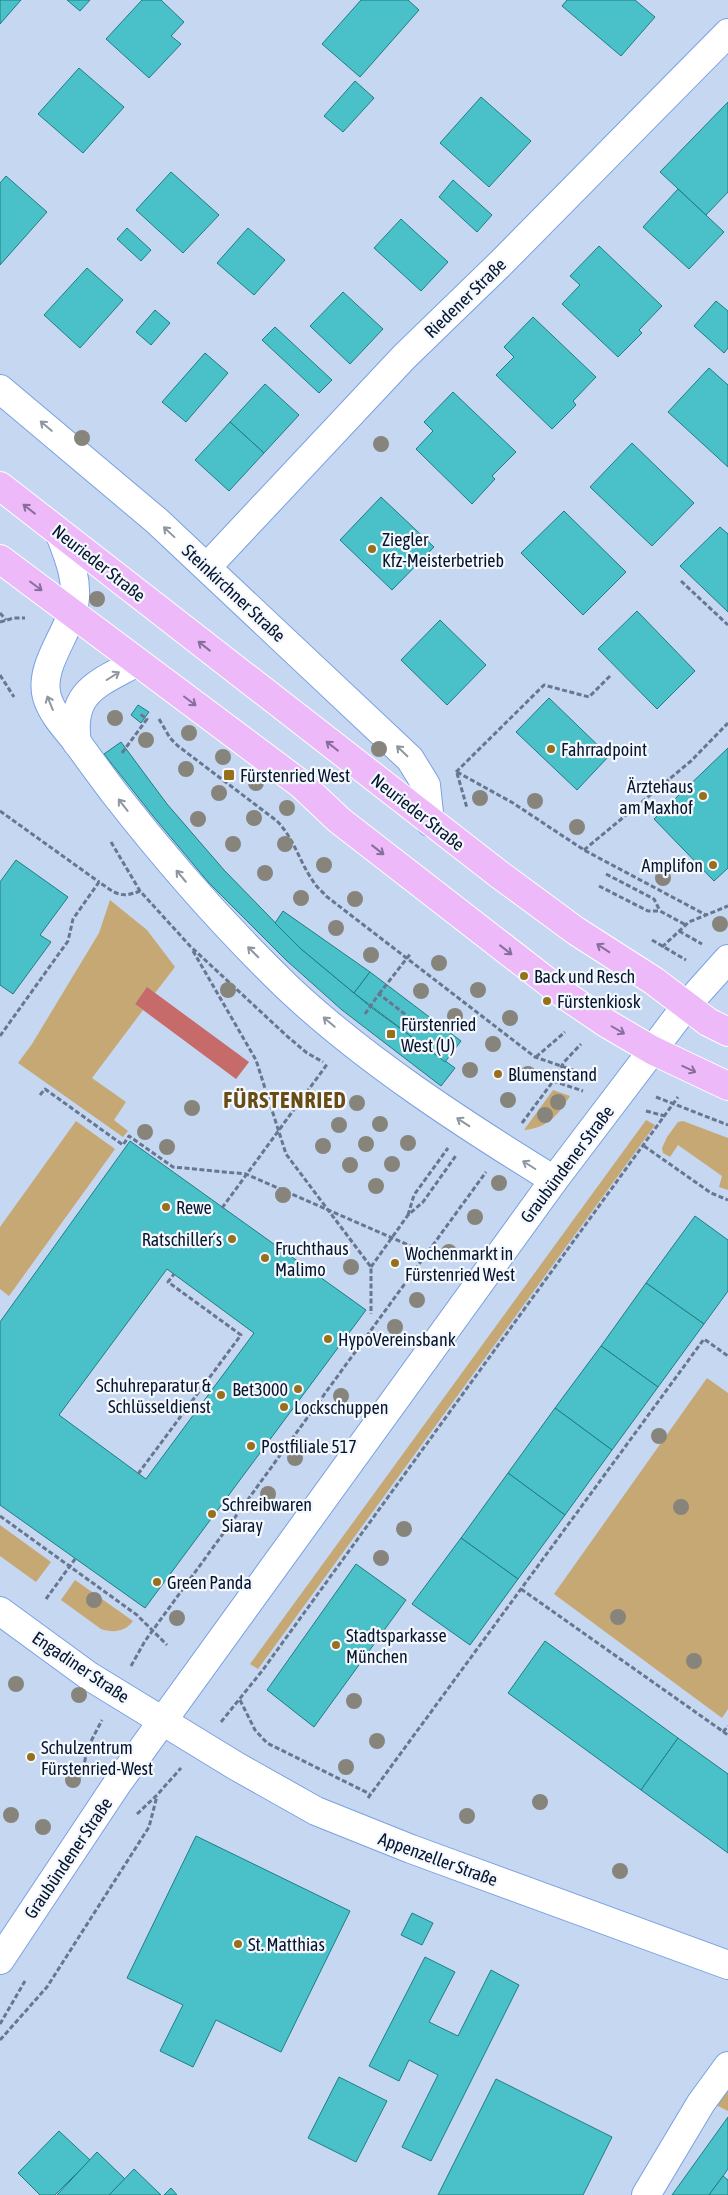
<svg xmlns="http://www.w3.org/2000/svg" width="728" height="2195" font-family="'Asap Condensed',sans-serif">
	<rect width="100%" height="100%" fill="#c6d7f2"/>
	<g fill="#c6a874">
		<polygon points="110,900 147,930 175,967 155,993 147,988 135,1004 143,1010 92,1078 126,1102 114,1120 128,1131 123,1137 18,1063 32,1044 99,933"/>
		<path d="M553,1090l17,6c-12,19 -22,32 -46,34z"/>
		<polygon points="646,1120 655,1125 258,1669 250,1664"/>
		<polygon points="76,1121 115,1149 9,1296 0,1289 0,1227"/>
		<polygon points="683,1121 728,1138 728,1190 719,1187 722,1176 678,1145 670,1157 663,1153 662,1148 667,1137 678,1122"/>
		<polygon points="707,1378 728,1393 728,1709 722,1718 554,1594"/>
		<polygon points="0,1525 51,1562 36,1582 0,1556"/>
		<path d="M75,1580l58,41c-8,11 -20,12 -32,8l-40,-29z"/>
		<polygon points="728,2080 728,2111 712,2103"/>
	</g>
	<polygon fill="#c66a6a" points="147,987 249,1062 236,1079 135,1004"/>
	<g fill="#4ac1c8" stroke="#1e7d83" fill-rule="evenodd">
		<polygon points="0,0 21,0 0,24"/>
		<polygon points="67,0 90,0 80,11"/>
		<polygon points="142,0 161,0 184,22 171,36 181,44 149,78 106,39"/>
		<polygon points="361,0 408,0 419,10 360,77 322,44"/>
		<polygon points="567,0 635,0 655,17 621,56 562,6"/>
		<polygon points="79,68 124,107 83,153 38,114"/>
		<polygon points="355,81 374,98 343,132 324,116"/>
		<polygon points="481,97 531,141 489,187 440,143"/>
		<polygon points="728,102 728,192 706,215 660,172"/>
		<polygon points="171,172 219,215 183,253 136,210"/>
		<polygon points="6,176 47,212 0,265 0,183"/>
		<polygon points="453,180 492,215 477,232 439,197"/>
		<polygon points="678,189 724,232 689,269 643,227"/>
		<polygon points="401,219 448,262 421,291 374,248"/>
		<polygon points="127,228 151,250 141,261 117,239"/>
		<polygon points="248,228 285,260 254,295 217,263"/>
		<polygon points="599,246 662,306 639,330 642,333 618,357 562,304 580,285 570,276"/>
		<polygon points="87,268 123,300 80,348 44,315"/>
		<polygon points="343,292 383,329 350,364 310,326"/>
		<polygon points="716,301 728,311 728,348 724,353 694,326"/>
		<polygon points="155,310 170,323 151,345 136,332"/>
		<polygon points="533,317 596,377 573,401 576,405 552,429 496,375 514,357 504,347"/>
		<polygon points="275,327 332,380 319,393 262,340"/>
		<polygon points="205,353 228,373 186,422 162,402"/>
		<polygon points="709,368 728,385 728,467 668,412"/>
		<polygon points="265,384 299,415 264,453 230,422"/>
		<polygon points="453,392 516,452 492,476 495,479 472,504 416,449 433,431 424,422"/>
		<polygon points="230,422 264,453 229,491 195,460"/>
		<polygon points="632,443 694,503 652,546 590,487"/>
		<polygon points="381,497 434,547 392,590 340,540"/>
		<polygon points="564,511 626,572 583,615 521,553"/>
		<polygon points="720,527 728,534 728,612 680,566"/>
		<polygon points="637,611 695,671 657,709 598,649"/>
		<polygon points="440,620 486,665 447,705 401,660"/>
		<polygon points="549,698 609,756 577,790 516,732"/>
		<polygon points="138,705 149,712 141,723 131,715"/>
		<polygon points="121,742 167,804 224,870 300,948 372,1008 455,1068 441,1086 342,1010 286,960 209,883 153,816 104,754"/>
		<polygon points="728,748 728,868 714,881 654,819"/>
		<polygon points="16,860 68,897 40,935 51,942 13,994 0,985 0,882"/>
		<polygon points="283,911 370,972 354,993 300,948 275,923"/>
		<polygon points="370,972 461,1041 445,1062 354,993"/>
		<path d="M130,1141l236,169 -221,298 -145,-103v-183zM167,1269l87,64 -108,146 -87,-64z"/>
		<polygon points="695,1216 728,1240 728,1291 704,1324 646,1283"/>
		<polygon points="646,1283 704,1324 658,1387 601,1346"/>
		<polygon points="601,1346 658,1387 612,1450 555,1408"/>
		<polygon points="555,1408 612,1450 565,1515 508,1473"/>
		<polygon points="508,1473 565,1515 518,1579 461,1538"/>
		<polygon points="461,1538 518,1579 470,1645 412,1604"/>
		<polygon points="356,1564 406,1600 314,1727 267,1690"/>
		<polygon points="545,1641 678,1738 641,1790 508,1693"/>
		<polygon points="678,1738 728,1774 728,1853 641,1790"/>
		<polygon points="196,1836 350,1911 281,2052 216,2020 193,2067 160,2051 183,2005 127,1978"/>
		<polygon points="412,1913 433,1923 422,1945 401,1935"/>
		<polygon points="425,1957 455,1972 429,2022 458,2036 491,1970 519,1985 431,2161 402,2147 438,2075 409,2060 399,2081 369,2066"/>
		<polygon points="339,2077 387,2101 356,2162 308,2138"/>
		<polygon points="496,2079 612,2137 583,2195 438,2195"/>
		<polygon points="728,2117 728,2169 723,2176 709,2195 672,2195"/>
		<polygon points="59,2131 90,2160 55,2195 40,2195 18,2173"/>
		<polygon points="97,2152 125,2179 109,2195 57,2195"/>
		<polygon points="134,2169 161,2195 109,2195"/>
		<polygon points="723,2176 728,2180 728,2195 709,2195"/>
		<polygon points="171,2188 177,2195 164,2195"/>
	</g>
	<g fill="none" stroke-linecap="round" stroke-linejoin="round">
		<g stroke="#7aa0e2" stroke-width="30">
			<g id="minor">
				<polyline points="0,389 157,521 410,759 426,785 430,822"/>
				<path d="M59,532c10,25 22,54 13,81 -8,26 -33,56 -25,84 5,17 18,30 29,44 13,18 26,36 39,53 53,68 109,132 171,192 77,73 177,138 268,194"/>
				<polyline points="207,567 404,357 501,263 728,33"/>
				<path d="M77,743c-8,-52 21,-59 60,-81"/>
				<polyline points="0,1611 89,1676 236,1766 316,1811 411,1849 728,1965"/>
				<polyline points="0,1960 117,1784 554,1180 686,1006 728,959"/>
				<polyline points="646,2195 701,2103 728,2066"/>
			</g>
		</g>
		<g stroke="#fff" stroke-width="30">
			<g id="major">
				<polyline points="0,486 500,875 576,931 654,981 708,1022 728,1032"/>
				<polyline points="0,559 302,785 339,820 562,993 606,1023 652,1050 728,1086"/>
			</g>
		</g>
		<g stroke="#677790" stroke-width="3" stroke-dasharray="5 2.5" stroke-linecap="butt">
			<polyline points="681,581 728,625"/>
			<polyline points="0,613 6,620"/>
			<polyline points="0,622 14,618 25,618"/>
			<polyline points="0,675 14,697"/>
			<path d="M159,719l11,19 8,8 99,75c18,19 22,40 36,60 3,6 9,10 13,15l209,161 58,20"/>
			<polyline points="122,753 147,719 140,714"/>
			<polyline points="456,772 544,685 589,697 610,676"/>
			<polyline points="457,772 513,803 584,850 706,915"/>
			<polyline points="457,773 467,808"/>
			<polyline points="0,811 99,882"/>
			<polyline points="111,842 140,891 190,946 288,1037 307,1053 323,1062"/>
			<polyline points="584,850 691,761 728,723"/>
			<polyline points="606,874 654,899 660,911"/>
			<polyline points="599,886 648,911 660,911 686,925"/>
			<polyline points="679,931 702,944"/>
			<polyline points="652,940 686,960"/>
			<polyline points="662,947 689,922 728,906"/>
			<polyline points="193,951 256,1060 286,1154 371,1267 371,1314"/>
			<polyline points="379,994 411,953"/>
			<polyline points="365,1014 379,994 406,1015 420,1030"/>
			<polyline points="408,1017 424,1025"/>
			<path d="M0,1036l68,-95 5,-22 26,-37c16,11 21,17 41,9"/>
			<polyline points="536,1057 565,1032"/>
			<polyline points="553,1081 583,1091"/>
			<polyline points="40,1095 45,1089 123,1145 129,1136 173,1167 246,1174 427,1253"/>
			<polyline points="656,1097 728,1125"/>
			<polyline points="646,1111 665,1116"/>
			<polyline points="522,1123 554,1080 564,1062 581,1044"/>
			<polyline points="644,1146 711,1193 728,1200"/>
			<polyline points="222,1208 328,1063"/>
			<polyline points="408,1215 414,1195 448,1148"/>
			<polyline points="371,1267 408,1215 423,1202 457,1154"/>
			<polyline points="138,1474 241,1335 168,1282 174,1274"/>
			<polyline points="0,1516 137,1615 167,1645"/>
			<polyline points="521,1589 728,1735"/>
			<polyline points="46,1599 75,1559"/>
			<polyline points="131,1666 145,1641 486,1172"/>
			<polyline points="240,1700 255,1730 267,1743 370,1794"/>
			<polyline points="221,1722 262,1671 678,1097"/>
			<polyline points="723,1732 728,1726"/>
			<polyline points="57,1765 63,1770"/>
			<polyline points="82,1777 87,1749 102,1720"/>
			<polyline points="368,1798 704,1339 728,1356"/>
			<polyline points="137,1814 157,1795 181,1768"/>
			<polyline points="0,2024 25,1981"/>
			<polyline points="0,2040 47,1987 149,1827 157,1796"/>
		</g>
		<use href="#minor" stroke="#fff" stroke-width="28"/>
		<use href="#major" stroke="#eeb9f8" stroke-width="28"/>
	</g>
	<g fill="#87847c">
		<circle cx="82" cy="438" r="8"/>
		<circle cx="381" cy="444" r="8"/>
		<circle cx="97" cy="599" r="8"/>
		<circle cx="115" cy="718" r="8"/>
		<circle cx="189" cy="733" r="8"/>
		<circle cx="146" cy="740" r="8"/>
		<circle cx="379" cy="749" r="8"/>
		<circle cx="223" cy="757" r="8"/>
		<circle cx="186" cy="769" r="8"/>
		<circle cx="256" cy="783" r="8"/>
		<circle cx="219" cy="793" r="8"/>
		<circle cx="480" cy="798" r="8"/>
		<circle cx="535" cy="801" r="8"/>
		<circle cx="287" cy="808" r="8"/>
		<circle cx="254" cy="818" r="8"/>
		<circle cx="198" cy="819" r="8"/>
		<circle cx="577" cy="827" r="8"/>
		<circle cx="233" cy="844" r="8"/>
		<circle cx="285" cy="844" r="8"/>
		<circle cx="324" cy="865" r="8"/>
		<circle cx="265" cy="873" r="8"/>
		<circle cx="663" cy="878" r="8"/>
		<circle cx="301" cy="898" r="8"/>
		<circle cx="355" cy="899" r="8"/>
		<circle cx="720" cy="924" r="8"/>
		<circle cx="336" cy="928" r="8"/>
		<circle cx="371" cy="955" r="8"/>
		<circle cx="439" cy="963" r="8"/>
		<circle cx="228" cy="990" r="8"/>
		<circle cx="478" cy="990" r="8"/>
		<circle cx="421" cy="991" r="8"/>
		<circle cx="455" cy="1016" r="8"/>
		<circle cx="510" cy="1018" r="8"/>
		<circle cx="493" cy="1044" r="8"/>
		<circle cx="470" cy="1070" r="8"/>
		<circle cx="528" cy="1074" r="8"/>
		<circle cx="508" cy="1100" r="8"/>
		<circle cx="558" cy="1102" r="8"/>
		<circle cx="357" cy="1103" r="8"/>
		<circle cx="192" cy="1108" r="8"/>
		<circle cx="545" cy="1115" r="8"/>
		<circle cx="380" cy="1124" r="8"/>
		<circle cx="339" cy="1125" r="8"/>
		<circle cx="145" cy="1132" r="8"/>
		<circle cx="408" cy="1143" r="8"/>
		<circle cx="366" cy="1144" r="8"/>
		<circle cx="323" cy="1146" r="8"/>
		<circle cx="167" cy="1147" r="8"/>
		<circle cx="392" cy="1164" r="8"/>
		<circle cx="350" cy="1165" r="8"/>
		<circle cx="499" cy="1183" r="8"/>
		<circle cx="376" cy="1186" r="8"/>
		<circle cx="283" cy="1195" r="8"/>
		<circle cx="475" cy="1217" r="8"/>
		<circle cx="449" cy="1252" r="8"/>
		<circle cx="351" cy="1267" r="8"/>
		<circle cx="417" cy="1300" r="8"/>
		<circle cx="395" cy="1327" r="8"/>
		<circle cx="341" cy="1396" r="8"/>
		<circle cx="659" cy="1436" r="8"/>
		<circle cx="295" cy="1458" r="8"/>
		<circle cx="268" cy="1494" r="8"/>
		<circle cx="681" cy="1507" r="8"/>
		<circle cx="404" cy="1529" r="8"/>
		<circle cx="381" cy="1558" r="8"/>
		<circle cx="94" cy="1600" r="8"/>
		<circle cx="618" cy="1617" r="8"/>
		<circle cx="177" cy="1618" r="8"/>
		<circle cx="694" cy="1661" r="8"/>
		<circle cx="16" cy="1684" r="8"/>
		<circle cx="79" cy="1695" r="8"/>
		<circle cx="354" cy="1701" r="8"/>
		<circle cx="377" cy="1741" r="8"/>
		<circle cx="346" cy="1767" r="8"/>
		<circle cx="73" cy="1780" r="8"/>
		<circle cx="540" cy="1802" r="8"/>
		<circle cx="11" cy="1815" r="8"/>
		<circle cx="467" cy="1816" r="8"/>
		<circle cx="43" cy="1827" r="8"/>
		<circle cx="620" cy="1871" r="8"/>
	</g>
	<defs><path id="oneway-shaft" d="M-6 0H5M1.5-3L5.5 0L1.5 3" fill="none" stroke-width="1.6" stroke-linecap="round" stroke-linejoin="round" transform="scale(1.25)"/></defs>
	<g stroke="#8f96a0">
		<use href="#oneway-shaft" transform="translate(46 426) rotate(-140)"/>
		<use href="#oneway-shaft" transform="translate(169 532) rotate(-137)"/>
		<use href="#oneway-shaft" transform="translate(113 676) rotate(-32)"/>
		<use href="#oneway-shaft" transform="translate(50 703) rotate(-112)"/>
		<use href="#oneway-shaft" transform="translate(402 751) rotate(-136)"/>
		<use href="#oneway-shaft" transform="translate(123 805) rotate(-128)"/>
		<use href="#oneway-shaft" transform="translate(181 876) rotate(-130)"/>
		<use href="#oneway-shaft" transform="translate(253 952) rotate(-135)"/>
		<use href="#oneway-shaft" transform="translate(329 1022) rotate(-140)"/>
		<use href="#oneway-shaft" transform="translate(463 1122) rotate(-147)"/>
		<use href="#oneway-shaft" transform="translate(529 1165) rotate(-148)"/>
	</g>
	<g stroke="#866f9d">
		<use href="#oneway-shaft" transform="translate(29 509) rotate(-142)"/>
		<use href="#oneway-shaft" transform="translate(36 586) rotate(37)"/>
		<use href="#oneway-shaft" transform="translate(204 646) rotate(-142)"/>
		<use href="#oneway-shaft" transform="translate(190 701) rotate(37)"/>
		<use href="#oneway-shaft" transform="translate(332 746) rotate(-142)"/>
		<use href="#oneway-shaft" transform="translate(378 850) rotate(38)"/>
		<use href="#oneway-shaft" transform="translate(603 948) rotate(-147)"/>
		<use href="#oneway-shaft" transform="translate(506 950) rotate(38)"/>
		<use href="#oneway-shaft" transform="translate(618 1030) rotate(30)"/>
		<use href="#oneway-shaft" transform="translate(689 1069) rotate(25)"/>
	</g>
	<g fill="#98701c" stroke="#f3f7fe" stroke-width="2">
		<circle cx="372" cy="549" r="5"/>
		<circle cx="551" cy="749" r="5"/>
		<rect x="223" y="769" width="12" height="12" rx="2.5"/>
		<circle cx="703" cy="796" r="5"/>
		<circle cx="713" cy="865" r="5"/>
		<circle cx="524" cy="976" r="5"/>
		<circle cx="547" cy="1001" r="5"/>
		<rect x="386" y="1029" width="10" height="10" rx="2.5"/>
		<circle cx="498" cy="1074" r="5"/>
		<circle cx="166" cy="1207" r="5"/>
		<circle cx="232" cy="1239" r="5"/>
		<circle cx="265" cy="1258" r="5"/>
		<circle cx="395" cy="1263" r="5"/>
		<circle cx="328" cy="1339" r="5"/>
		<circle cx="298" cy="1389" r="5"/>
		<circle cx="221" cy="1395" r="5"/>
		<circle cx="284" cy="1407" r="5"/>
		<circle cx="251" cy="1446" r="5"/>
		<circle cx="212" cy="1514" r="5"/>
		<circle cx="157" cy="1582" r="5"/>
		<circle cx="336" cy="1645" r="5"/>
		<circle cx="31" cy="1757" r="5"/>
		<circle cx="238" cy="1944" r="5"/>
	</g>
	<g text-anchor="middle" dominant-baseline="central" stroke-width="4.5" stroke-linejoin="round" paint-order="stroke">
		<g font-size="18" fill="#07152d" stroke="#f3f7fe">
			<text transform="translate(465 298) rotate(-44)">Riedener Straße</text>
			<text transform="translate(99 563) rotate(38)">Neurieder Straße</text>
			<text transform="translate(234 593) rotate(43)">Steinkirchner Straße</text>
			<text transform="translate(418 812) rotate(38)">Neurieder Straße</text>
			<text transform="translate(567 1164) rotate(-53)">Graubündener Straße</text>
			<text transform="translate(81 1667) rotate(34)">Engadiner Straße</text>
			<text transform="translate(68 1858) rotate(-56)">Graubündener Straße</text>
			<text transform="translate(438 1859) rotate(20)">Appenzeller Straße</text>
		</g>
		<g font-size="18" fill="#07152d" stroke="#f3f7fe" text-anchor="start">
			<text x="382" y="539">Ziegler<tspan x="382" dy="21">Kfz-Meisterbetrieb</tspan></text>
			<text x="561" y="749">Fahrradpoint</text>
			<text x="240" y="775">Fürstenried West</text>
			<text x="693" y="786" text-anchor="end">Ärztehaus<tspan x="693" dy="21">am Maxhof</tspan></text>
			<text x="703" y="865" text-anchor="end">Amplifon</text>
			<text x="534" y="976">Back und Resch</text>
			<text x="557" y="1001">Fürstenkiosk</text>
			<text x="401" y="1024">Fürstenried<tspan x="401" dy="21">West (U)</tspan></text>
			<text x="508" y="1074">Blumenstand</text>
			<text x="176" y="1207">Rewe</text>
			<text x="222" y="1239" text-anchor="end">Ratschiller´s</text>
			<text x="275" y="1248">Fruchthaus<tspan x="275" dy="21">Malimo</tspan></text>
			<text x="405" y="1253">Wochenmarkt in<tspan x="405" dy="21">Fürstenried West</tspan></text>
			<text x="338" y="1339">HypoVereinsbank</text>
			<text x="211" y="1385" text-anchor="end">Schuhreparatur &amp;<tspan x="211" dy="21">Schlüsseldienst</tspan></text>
			<text x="288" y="1389" text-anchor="end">Bet3000</text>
			<text x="294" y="1407">Lockschuppen</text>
			<text x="261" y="1446">Postfiliale 517</text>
			<text x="222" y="1504">Schreibwaren<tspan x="222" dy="21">Siaray</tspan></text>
			<text x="167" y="1582">Green Panda</text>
			<text x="346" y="1635">Stadtsparkasse<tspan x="346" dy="21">München</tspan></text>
			<text x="41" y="1747">Schulzentrum<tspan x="41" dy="21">Fürstenried-West</tspan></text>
			<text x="248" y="1944">St. Matthias</text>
		</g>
		<g font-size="22" font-weight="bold" letter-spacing="1" fill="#684c14" stroke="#f3f7fe">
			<text x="285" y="1100">FÜRSTENRIED</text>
		</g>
	</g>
</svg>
